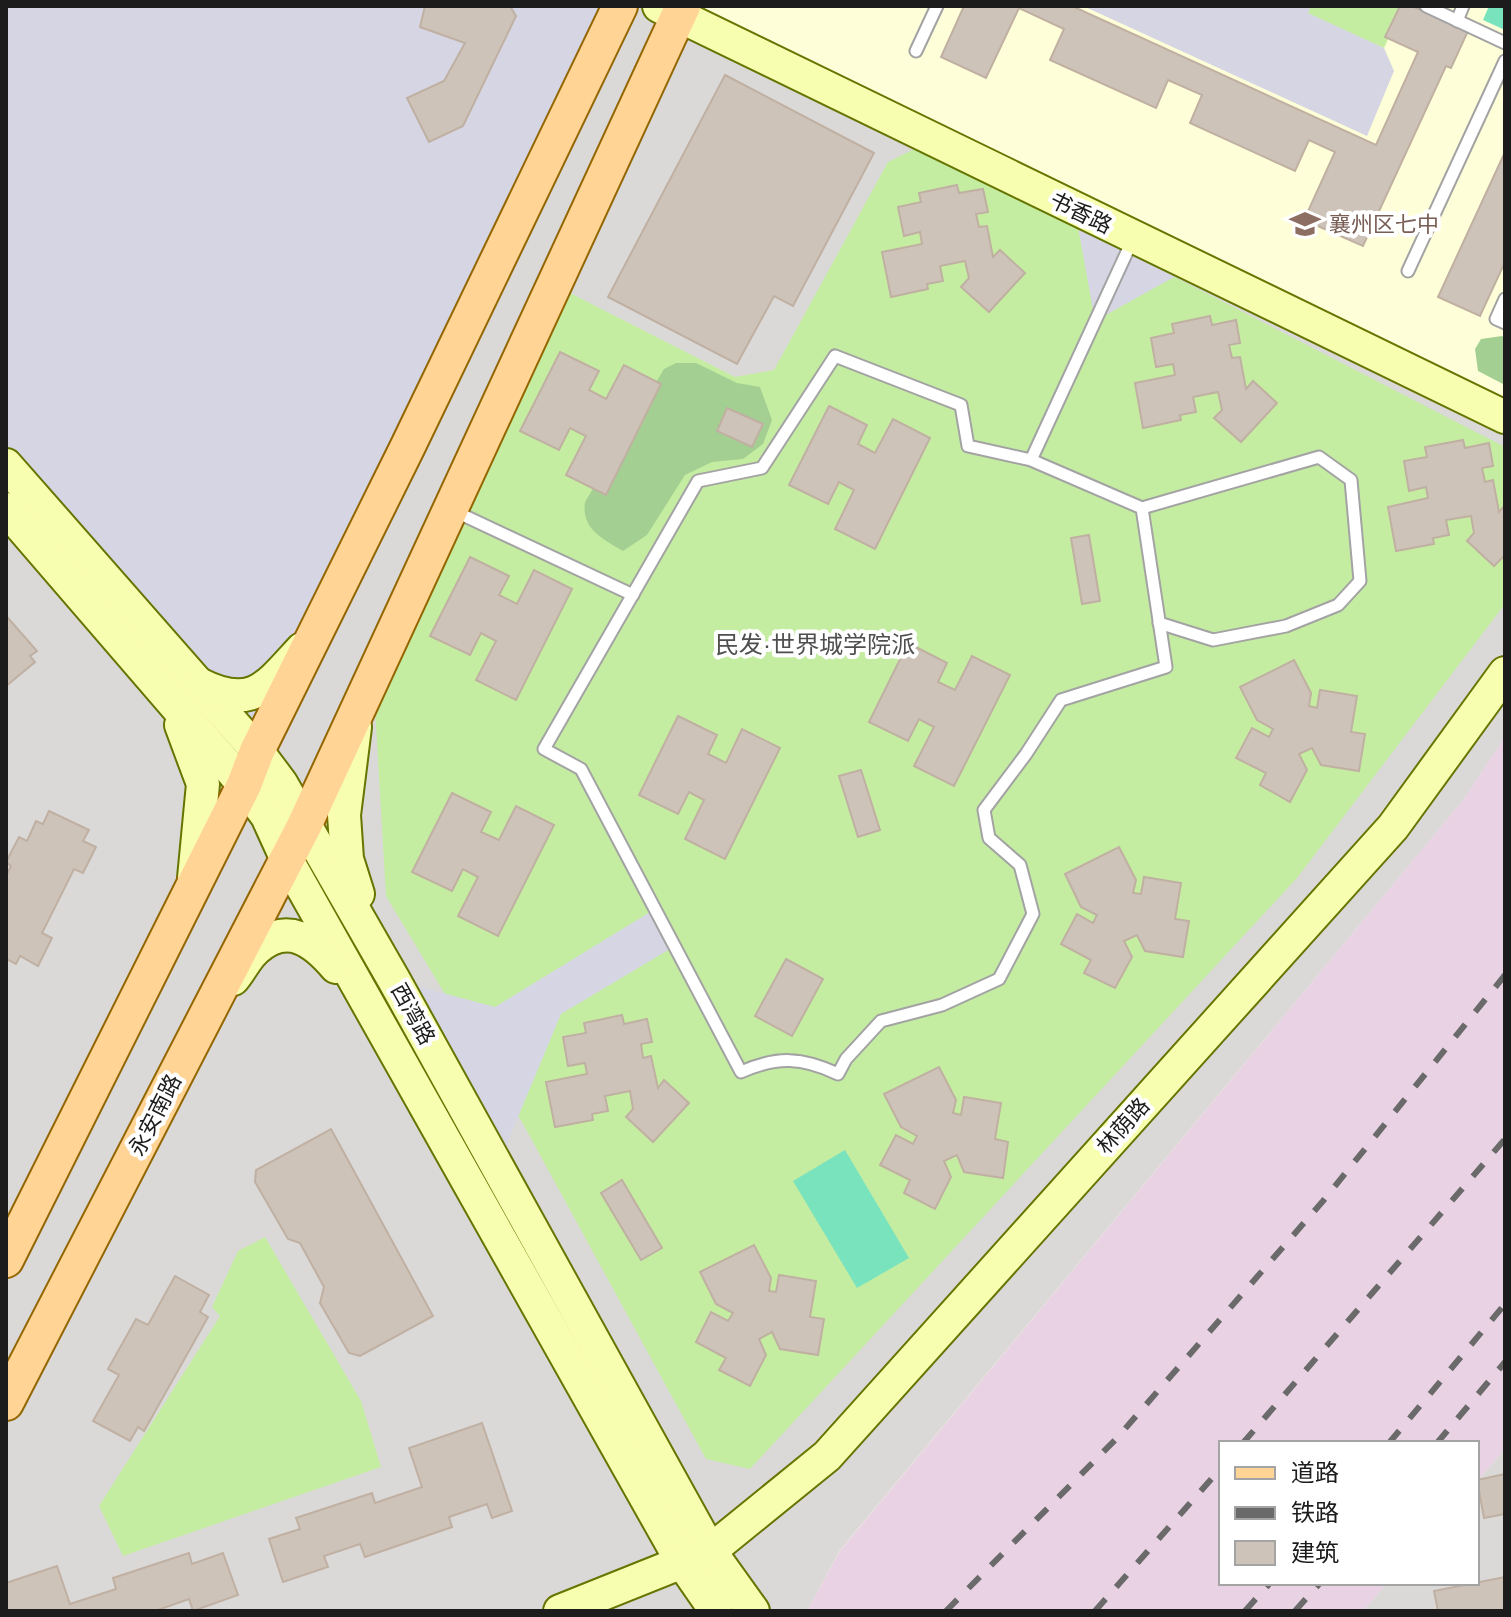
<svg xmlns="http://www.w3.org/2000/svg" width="1511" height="1617" font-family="Helvetica,'Noto Sans SC',sans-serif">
	<rect width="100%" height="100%" fill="#eeeae0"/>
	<g fill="#dad9d8">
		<polygon points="6,6 1505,6 1505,737 1464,799 840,1550 807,1611 6,1611"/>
		<polygon points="1505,1449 1505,1611 1363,1611 1387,1583 1477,1583 1477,1481"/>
	</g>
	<polygon fill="#e8d2e3" points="1505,737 1505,1449 1477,1481 1477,1443 1221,1443 1221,1583 1387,1583 1363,1611 807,1611 840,1551 1464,799"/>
	<polygon fill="#feffd8" points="683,6 1505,6 1505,417"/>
	<g fill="#c5eda2">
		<polygon points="1286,6 1403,6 1384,48"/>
		<polygon points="920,146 1505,447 1505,604 1297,878 750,1469 706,1459 522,1122 386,896 375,708 559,301 570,293 735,377 774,370 888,162"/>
		<polygon points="265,1237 361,1401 381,1467 123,1556 99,1506 220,1316 212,1307 238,1251"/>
	</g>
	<g fill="#a3d092">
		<polygon points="1502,336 1505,338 1505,385 1478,371 1475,349 1481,339"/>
		<path d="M676,363h20l41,20 23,4 12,33 -9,24 -20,15 -31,3 -27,13 -38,60 -24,16c-20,-12 -42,-22 -38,-49l79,-133z"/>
	</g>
	<g fill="#78e3bd">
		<polygon points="1489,6 1505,6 1505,30 1483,20"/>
		<polygon points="845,1150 909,1258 857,1288 793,1181"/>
	</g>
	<g fill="#d5d5e4">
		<polygon points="6,6 620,6 257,751 6,465"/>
		<polygon points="1083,6 1311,6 1308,13 1384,48 1394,71 1367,136"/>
		<polygon points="1075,210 1192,267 1095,321"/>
		<polygon points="655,909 675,946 561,1014 498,1165 394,980 495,1007"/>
	</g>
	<g fill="#cec3b9" stroke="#c0b0a2" stroke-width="2">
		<polygon points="425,6 510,6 516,16 463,126 429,142 407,98 444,81 465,43 420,27"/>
		<polygon points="964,6 1072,6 1376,145 1418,52 1385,37 1400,6 1412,6 1468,31 1451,68 1446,66 1363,246 1304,220 1335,152 1309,140 1295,171 1190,123 1202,95 1168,80 1156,108 1050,60 1064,29 1019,8 986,78 941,57"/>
		<polygon points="725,75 874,153 793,306 774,296 737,364 608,297"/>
		<polygon points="1505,152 1505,262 1480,316 1438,297"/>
		<polygon points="957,185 959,193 983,189 988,212 976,214 979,227 987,226 993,257 1000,250 1025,273 989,312 961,287 969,278 965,261 940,266 943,281 927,284 928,289 891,297 882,252 922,244 920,232 904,236 898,207 921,202 919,193"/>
		<polygon points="1210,316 1212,325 1236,320 1240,343 1229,345 1232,358 1240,357 1246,389 1253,381 1277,403 1241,442 1214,418 1222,410 1218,392 1193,397 1196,412 1180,415 1181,420 1143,428 1135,383 1175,375 1173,364 1156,367 1151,338 1174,333 1172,324"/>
		<polygon points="560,352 599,371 589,390 606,399 624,365 661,384 606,495 566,475 586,436 570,428 559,450 520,431"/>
		<polygon points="829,406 867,425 858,444 875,453 893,419 930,438 875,549 835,529 854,490 839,482 828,504 789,485"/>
		<polygon points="727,408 763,424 752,447 717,431"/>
		<polygon points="1463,440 1465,448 1489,443 1493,466 1482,468 1485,482 1493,480 1499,512 1505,505 1505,555 1494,566 1467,541 1474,533 1471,516 1446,520 1449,535 1433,538 1434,544 1396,551 1388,507 1428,498 1426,487 1409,491 1404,461 1427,457 1425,447"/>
		<polygon points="1089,535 1100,601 1082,604 1071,538"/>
		<polygon points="470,557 509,576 499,595 517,604 534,570 572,589 516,700 476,680 496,641 481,633 470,655 430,636"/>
		<polygon points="8,618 37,651 30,656 35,662 6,686 6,619"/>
		<polygon points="908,643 947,663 938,682 955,690 972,656 1010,675 954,786 914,766 934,727 919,719 908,741 869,722"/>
		<polygon points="1294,660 1311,693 1309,706 1317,708 1320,690 1357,696 1351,732 1365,734 1359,771 1321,765 1312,748 1299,754 1307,770 1290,802 1260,785 1266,773 1236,758 1252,728 1269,737 1273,729 1257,720 1240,687"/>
		<polygon points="678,716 717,735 708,754 726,763 742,729 780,748 725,859 685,839 704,800 689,792 678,814 639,795"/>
		<polygon points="861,770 880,830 858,837 839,776"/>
		<polygon points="452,793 491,812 481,832 499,840 516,806 554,825 498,936 458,916 478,877 463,869 452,891 412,872"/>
		<polygon points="49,811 89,830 83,841 96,847 83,873 74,869 42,933 52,938 38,966 20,956 16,964 6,959 6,876 11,866 6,862 19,837 27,841 36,821 43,824"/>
		<polygon points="1119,847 1136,880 1133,893 1141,894 1144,877 1181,883 1175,919 1189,921 1183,957 1145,951 1137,935 1124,941 1132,957 1115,988 1084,973 1091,960 1061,944 1077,914 1093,923 1097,915 1081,907 1065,874"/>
		<polygon points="786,959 823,979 792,1036 755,1016"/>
		<polygon points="622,1015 624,1024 647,1019 652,1042 641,1044 643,1058 651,1056 658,1088 664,1080 689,1103 653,1142 626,1117 633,1109 630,1091 605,1096 608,1111 592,1114 593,1120 555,1127 546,1082 587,1074 585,1063 568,1066 563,1037 586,1033 584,1023"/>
		<polygon points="939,1067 956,1100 953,1113 961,1115 964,1097 1001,1103 995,1139 1008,1142 1003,1178 964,1172 957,1155 944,1161 951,1177 935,1209 904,1193 910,1180 880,1165 896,1135 913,1144 917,1136 901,1127 884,1094"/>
		<polygon points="331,1129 433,1316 360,1356 349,1353 320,1303 324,1287 300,1243 288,1239 255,1182 256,1170"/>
		<polygon points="622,1180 662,1248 641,1260 601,1193"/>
		<polygon points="754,1245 771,1278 769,1291 776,1292 779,1275 816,1281 810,1317 824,1319 818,1355 780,1349 772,1332 759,1339 766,1355 750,1386 719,1370 726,1358 696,1342 711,1312 728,1321 733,1313 716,1304 700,1272"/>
		<polygon points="175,1276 209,1295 200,1312 208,1317 144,1431 138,1427 130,1441 93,1421 119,1375 108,1369 136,1319 148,1325"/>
		<polygon points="482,1423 512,1511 492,1518 487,1504 449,1517 452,1527 365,1557 360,1544 324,1556 328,1567 283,1582 269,1539 300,1529 296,1518 372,1493 375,1503 422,1487 409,1448"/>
		<polygon points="1505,1474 1505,1514 1484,1518 1477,1480"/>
		<polygon points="189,1553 192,1564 223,1553 238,1595 193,1611 189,1599 155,1611 6,1611 6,1583 57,1566 70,1604 116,1589 113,1578"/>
		<polygon points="1505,1577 1505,1611 1438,1611 1434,1591"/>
	</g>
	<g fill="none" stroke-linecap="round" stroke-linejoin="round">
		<g stroke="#a3a3a3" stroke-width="15">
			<g id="lane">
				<polyline points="1426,6 1505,43"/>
				<polyline points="1457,21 1463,6"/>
				<polyline points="916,51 937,6"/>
				<polyline points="1408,271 1505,61"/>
				<polyline points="1505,299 1496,319 1505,323"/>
				<path d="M1031,460l-63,-14 -7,-41 -126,-49 -73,112 -64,13 -154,268 37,20 160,303c36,-16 61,-15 97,2l8,-15 35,-38 61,-16 57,-26 34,-65 -13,-49 -31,-27 -5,-28 42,-56 35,-54 105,-33 -24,-159 -111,-48 102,-221"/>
				<polyline points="1142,508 1319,457 1351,480 1360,581 1338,605 1286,626 1213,640 1159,623"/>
				<polyline points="452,510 633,595"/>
			</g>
		</g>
		<g stroke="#667500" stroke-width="36">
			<g id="secondary">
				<polyline points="659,6 1505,417"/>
				<polyline points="6,465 257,751 281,783 394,980 710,1551 753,1611"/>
				<polyline points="6,509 244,785 267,816 287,860 682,1562 716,1611"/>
				<path d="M199,684c53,27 68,3 103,-35"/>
				<polyline points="181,725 203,784 194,878"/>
				<polyline points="355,727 344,815 347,859 358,894"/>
				<path d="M233,979c8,-9 14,-23 23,-30 31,-28 58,-8 80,18"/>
				<polyline points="560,1611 710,1551 827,1456 1393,827 1505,673"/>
			</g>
		</g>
		<g stroke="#936600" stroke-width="38">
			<g id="primary">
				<polyline points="6,1260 244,785 257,751 408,446 620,6"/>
				<polyline points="6,1403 304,826 683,6"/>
			</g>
		</g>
		<use href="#lane" stroke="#fff" stroke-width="11"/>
		<use href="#secondary" stroke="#f8feaf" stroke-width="32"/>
		<use href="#primary" stroke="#ffd494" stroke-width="34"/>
		<g stroke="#6a6a6a" stroke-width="6" stroke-dasharray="16 16" stroke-linecap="butt">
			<polyline points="1243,1443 1505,1139"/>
			<polyline points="1389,1443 1505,1304"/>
			<polyline points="1437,1443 1505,1362"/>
			<polyline points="946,1611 1117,1438 1323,1201 1505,975"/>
			<polyline points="1095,1611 1221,1468"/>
			<polyline points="1245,1611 1270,1583"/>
			<polyline points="1295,1611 1320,1583"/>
		</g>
	</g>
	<defs>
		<g id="school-bare" transform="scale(2.4)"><path d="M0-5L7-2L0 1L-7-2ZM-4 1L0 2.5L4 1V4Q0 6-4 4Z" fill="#8d6e63" stroke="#fff" stroke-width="2.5" paint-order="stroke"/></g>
	</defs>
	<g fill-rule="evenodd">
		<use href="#school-bare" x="1305" y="224"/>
	</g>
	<g text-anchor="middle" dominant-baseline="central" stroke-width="8" stroke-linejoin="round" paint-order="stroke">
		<g font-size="22" fill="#1c1c1c" stroke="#fff">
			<text transform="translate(1081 213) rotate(26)">书香路</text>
			<text transform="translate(413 1014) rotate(61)">西湾路</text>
			<text transform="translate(155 1115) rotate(-63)">永安南路</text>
			<text transform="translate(1123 1126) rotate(-48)">林荫路</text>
		</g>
		<g font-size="22" fill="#785e54" stroke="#fff" text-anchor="start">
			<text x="1329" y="224">襄州区七中</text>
		</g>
		<g font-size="24" fill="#4f4f4f" stroke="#fff">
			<text x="815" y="644">民发·世界城学院派</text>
		</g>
	</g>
	<rect width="1511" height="1617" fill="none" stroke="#1c1c1c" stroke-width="16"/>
	<rect x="1219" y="1441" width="260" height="144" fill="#ffffff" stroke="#a4a4a4" stroke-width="2"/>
	<rect x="1235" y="1467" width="40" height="12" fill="#ffd494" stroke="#a4a4a4" stroke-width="2"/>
	<text x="1291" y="1481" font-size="24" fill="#1c1c1c">道路</text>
	<rect x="1235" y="1507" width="40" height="12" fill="#6a6a6a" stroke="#a4a4a4" stroke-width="2"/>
	<text x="1291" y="1521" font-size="24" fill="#1c1c1c">铁路</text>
	<rect x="1235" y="1541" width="40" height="24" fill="#cec3b9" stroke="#a4a4a4" stroke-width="2"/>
	<text x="1291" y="1561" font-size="24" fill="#1c1c1c">建筑</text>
</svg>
